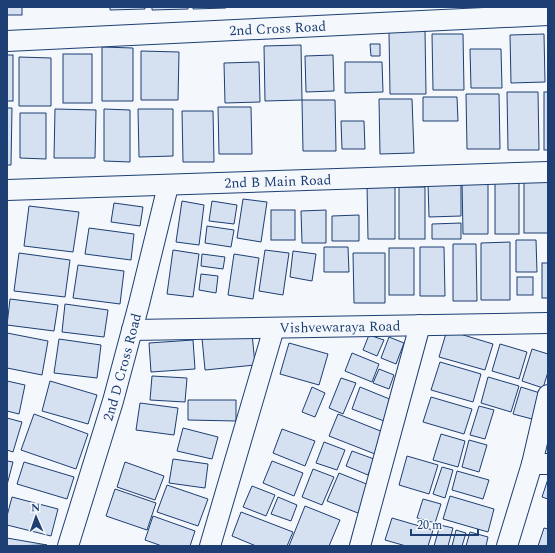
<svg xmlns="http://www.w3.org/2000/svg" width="555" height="553" font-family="Spectral,serif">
	<rect width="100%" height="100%" fill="#f4f7fb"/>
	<g fill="#d5e0f0" stroke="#1d3f73">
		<rect x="7" y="7" width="15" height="8"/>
		<polygon points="110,7 145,7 145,9 110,10"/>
		<polygon points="152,7 188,7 188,9 152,10"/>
		<polygon points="193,7 226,7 226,8 193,9"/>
		<polygon points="425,31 426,94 390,94 389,32"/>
		<polygon points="432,34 463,34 464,90 433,90"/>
		<polygon points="544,34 545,82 511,83 510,35"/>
		<polygon points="370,44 380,44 380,56 371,56"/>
		<polygon points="301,45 302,100 265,101 264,46"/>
		<polygon points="102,47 133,48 133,101 102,101"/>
		<polygon points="470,49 501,49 502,88 471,88"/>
		<polygon points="141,51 179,52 178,100 141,100"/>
		<rect x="63" y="54" width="29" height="49"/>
		<rect x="7" y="55" width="6" height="46"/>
		<polygon points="333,55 334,91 306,92 305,56"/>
		<polygon points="19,57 51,58 51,106 19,106"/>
		<polygon points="259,62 260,102 225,103 224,63"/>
		<polygon points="345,62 382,62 383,92 345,93"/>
		<polygon points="507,92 538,92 539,150 508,150"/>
		<rect x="544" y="92" width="4" height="58"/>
		<polygon points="466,94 499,94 500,149 467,149"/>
		<polygon points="423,97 457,97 458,121 423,121"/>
		<polygon points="379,99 412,99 414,153 380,154"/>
		<polygon points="302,100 335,100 336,151 303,151"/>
		<polygon points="218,107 251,107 252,154 219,154"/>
		<polygon points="7,108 12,108 11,165 7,165"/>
		<polygon points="55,109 96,110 95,158 54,158"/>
		<polygon points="104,109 130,110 130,162 104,161"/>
		<polygon points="138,109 173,109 173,156 139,157"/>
		<polygon points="182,111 213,111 214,162 183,162"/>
		<polygon points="20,113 46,113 46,159 20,158"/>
		<polygon points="341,121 364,121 365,149 342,149"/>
		<rect x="524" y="179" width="24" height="54"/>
		<rect x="495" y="180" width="24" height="54"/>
		<polygon points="462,181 488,181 488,234 463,234"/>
		<polygon points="395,183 395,239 368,239 367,184"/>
		<polygon points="428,183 461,183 461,216 429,217"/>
		<rect x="399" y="187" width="26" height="52"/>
		<polygon points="243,199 267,202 261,242 237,238"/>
		<polygon points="182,201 204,205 199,245 176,242"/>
		<polygon points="212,201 237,205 234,224 209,221"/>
		<polygon points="114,203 143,207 140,226 111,222"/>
		<polygon points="29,206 79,212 73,252 24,246"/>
		<rect x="271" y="210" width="24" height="30"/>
		<polygon points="326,210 326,243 302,243 301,211"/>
		<polygon points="359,215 359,241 332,241 332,216"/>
		<polygon points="461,223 461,239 432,239 432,224"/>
		<polygon points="207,226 234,230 231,247 205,243"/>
		<polygon points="89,228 134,234 131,260 85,254"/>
		<polygon points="516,240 536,240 537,272 516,272"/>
		<polygon points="510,242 510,300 481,300 481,243"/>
		<polygon points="453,244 476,244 477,301 453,301"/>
		<polygon points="324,247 348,247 349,272 324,272"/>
		<polygon points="420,247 444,247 445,296 420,296"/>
		<rect x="389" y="248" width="25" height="47"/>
		<polygon points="173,250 199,254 193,297 167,294"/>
		<polygon points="265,250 289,253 283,295 259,291"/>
		<polygon points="293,251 316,254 312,281 290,277"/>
		<polygon points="19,253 70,260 65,297 14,291"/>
		<polygon points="353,253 385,253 385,303 354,303"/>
		<polygon points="202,254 225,257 223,269 201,266"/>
		<polygon points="234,254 259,258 253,299 228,295"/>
		<rect x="542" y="263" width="6" height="35"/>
		<polygon points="78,265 124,271 120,304 73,298"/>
		<polygon points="201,274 218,276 216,293 199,290"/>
		<rect x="517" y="277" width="16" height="18"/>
		<polygon points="10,299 58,305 54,331 7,325"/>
		<polygon points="65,304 108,310 104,337 62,332"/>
		<polygon points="447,330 493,344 485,370 439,357"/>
		<polygon points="7,333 48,341 42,375 7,368"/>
		<polygon points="252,333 255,365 205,370 202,338"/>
		<polygon points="369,335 384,340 377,356 363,350"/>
		<polygon points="389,337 404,343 396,364 381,358"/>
		<polygon points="59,339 101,345 97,378 54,373"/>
		<polygon points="193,340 195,369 151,372 149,343"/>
		<polygon points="289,343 328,354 319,385 280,374"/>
		<polygon points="500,344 527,352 519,379 492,371"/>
		<polygon points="532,349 548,354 548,372 543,388 522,381"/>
		<polygon points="352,353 379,364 372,382 345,371"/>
		<polygon points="440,362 481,374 473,402 431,390"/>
		<polygon points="379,369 394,375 389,389 373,383"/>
		<polygon points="152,376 187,378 185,402 150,400"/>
		<polygon points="488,377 519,386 511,412 481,403"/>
		<polygon points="341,378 356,383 343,414 329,408"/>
		<polygon points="7,381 25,385 19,414 7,411"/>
		<polygon points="50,381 97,395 88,424 42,411"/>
		<polygon points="312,387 325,393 315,417 302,412"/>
		<polygon points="360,387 392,400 384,421 352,409"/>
		<polygon points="521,387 540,393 532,419 513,414"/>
		<polygon points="431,397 472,409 464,434 423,422"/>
		<polygon points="188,400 236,400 236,421 188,420"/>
		<polygon points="140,403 178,408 174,435 136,430"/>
		<polygon points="479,406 494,410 485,439 470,435"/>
		<polygon points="34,414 88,434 76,469 21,450"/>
		<polygon points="338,414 383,432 375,454 329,436"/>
		<polygon points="7,418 22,422 13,452 7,450"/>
		<polygon points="183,428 218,437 212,459 177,451"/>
		<polygon points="282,429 315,441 305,466 273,453"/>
		<polygon points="441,434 465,441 458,467 433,460"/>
		<polygon points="469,440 487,445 479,472 462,467"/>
		<polygon points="324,442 345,450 337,470 316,463"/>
		<polygon points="352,451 374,459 368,475 346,466"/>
		<polygon points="407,456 438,465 429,494 399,485"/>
		<polygon points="173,459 208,464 205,488 169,483"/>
		<polygon points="7,461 13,462 7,485"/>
		<polygon points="272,461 303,473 294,496 263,483"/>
		<polygon points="24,462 74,477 67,499 17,484"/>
		<polygon points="125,462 164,476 155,500 117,487"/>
		<polygon points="442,467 453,470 445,498 433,494"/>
		<polygon points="313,469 334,477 322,505 302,497"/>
		<polygon points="457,471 489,480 483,499 452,490"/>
		<polygon points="339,473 369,485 358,513 327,501"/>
		<polygon points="548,479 548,499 542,497"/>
		<polygon points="167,485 208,499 198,526 157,512"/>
		<polygon points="252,486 275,495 266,516 243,507"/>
		<polygon points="115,489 156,503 147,530 106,516"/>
		<polygon points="450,496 494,509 488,532 443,519"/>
		<polygon points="12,497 58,509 51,536 7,525 7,516"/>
		<polygon points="278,497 297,505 291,521 271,514"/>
		<polygon points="423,499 441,504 435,523 417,518"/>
		<polygon points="305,506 340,520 329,546 289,546"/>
		<polygon points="241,512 293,532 287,546 256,546 232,536"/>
		<polygon points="153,516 195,531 190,546 162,546 145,540"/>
		<polygon points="392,518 433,530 428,546 406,546 385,540"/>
		<polygon points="440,525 453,528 448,546 434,546"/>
		<polygon points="544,528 548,529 548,546 538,546"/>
		<polygon points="456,530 466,533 462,546 452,546"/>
		<polygon points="470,532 488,537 486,546 466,546"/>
		<polygon points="7,538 47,545 7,546"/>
	</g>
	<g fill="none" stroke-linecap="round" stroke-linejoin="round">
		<g stroke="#1d3f73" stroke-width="22">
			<g id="street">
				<path id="s1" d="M7,41l541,-26"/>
				<path id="s2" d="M7,190l541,-18"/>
				<path id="s3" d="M132,330l416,-7"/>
				<polyline points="548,395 532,464 548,464"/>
				<path id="s4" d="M68,546l45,-145 26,-97 29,-118"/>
				<polyline points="210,546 274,328"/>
				<polyline points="360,546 420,325"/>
				<polyline points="507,546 532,464"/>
			</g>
		</g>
		<use href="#street" stroke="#f4f7fb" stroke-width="20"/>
	</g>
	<g text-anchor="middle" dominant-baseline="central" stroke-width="3" stroke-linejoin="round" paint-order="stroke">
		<g font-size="14" fill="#1d3f73" stroke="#f4f7fb">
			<text stroke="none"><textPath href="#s1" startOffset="271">2nd Cross Road</textPath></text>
			<text stroke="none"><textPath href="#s2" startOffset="271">2nd B Main Road</textPath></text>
			<text stroke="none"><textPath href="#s3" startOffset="208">Vishvewaraya Road</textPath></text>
			<text stroke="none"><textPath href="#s4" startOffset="187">2nd D Cross Road</textPath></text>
		</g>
	</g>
	<rect width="555" height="553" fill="none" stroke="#1d3f73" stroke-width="16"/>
	<g transform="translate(36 517) rotate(358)" stroke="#f4f7fb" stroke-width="3" paint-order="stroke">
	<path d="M0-3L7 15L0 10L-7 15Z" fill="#1d3f73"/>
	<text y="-6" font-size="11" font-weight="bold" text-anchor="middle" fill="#1d3f73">N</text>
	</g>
	<path d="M411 529v6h67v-6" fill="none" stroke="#1d3f73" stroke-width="2"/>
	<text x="417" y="529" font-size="12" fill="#1d3f73" stroke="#f4f7fb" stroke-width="3" paint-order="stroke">20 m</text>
</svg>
